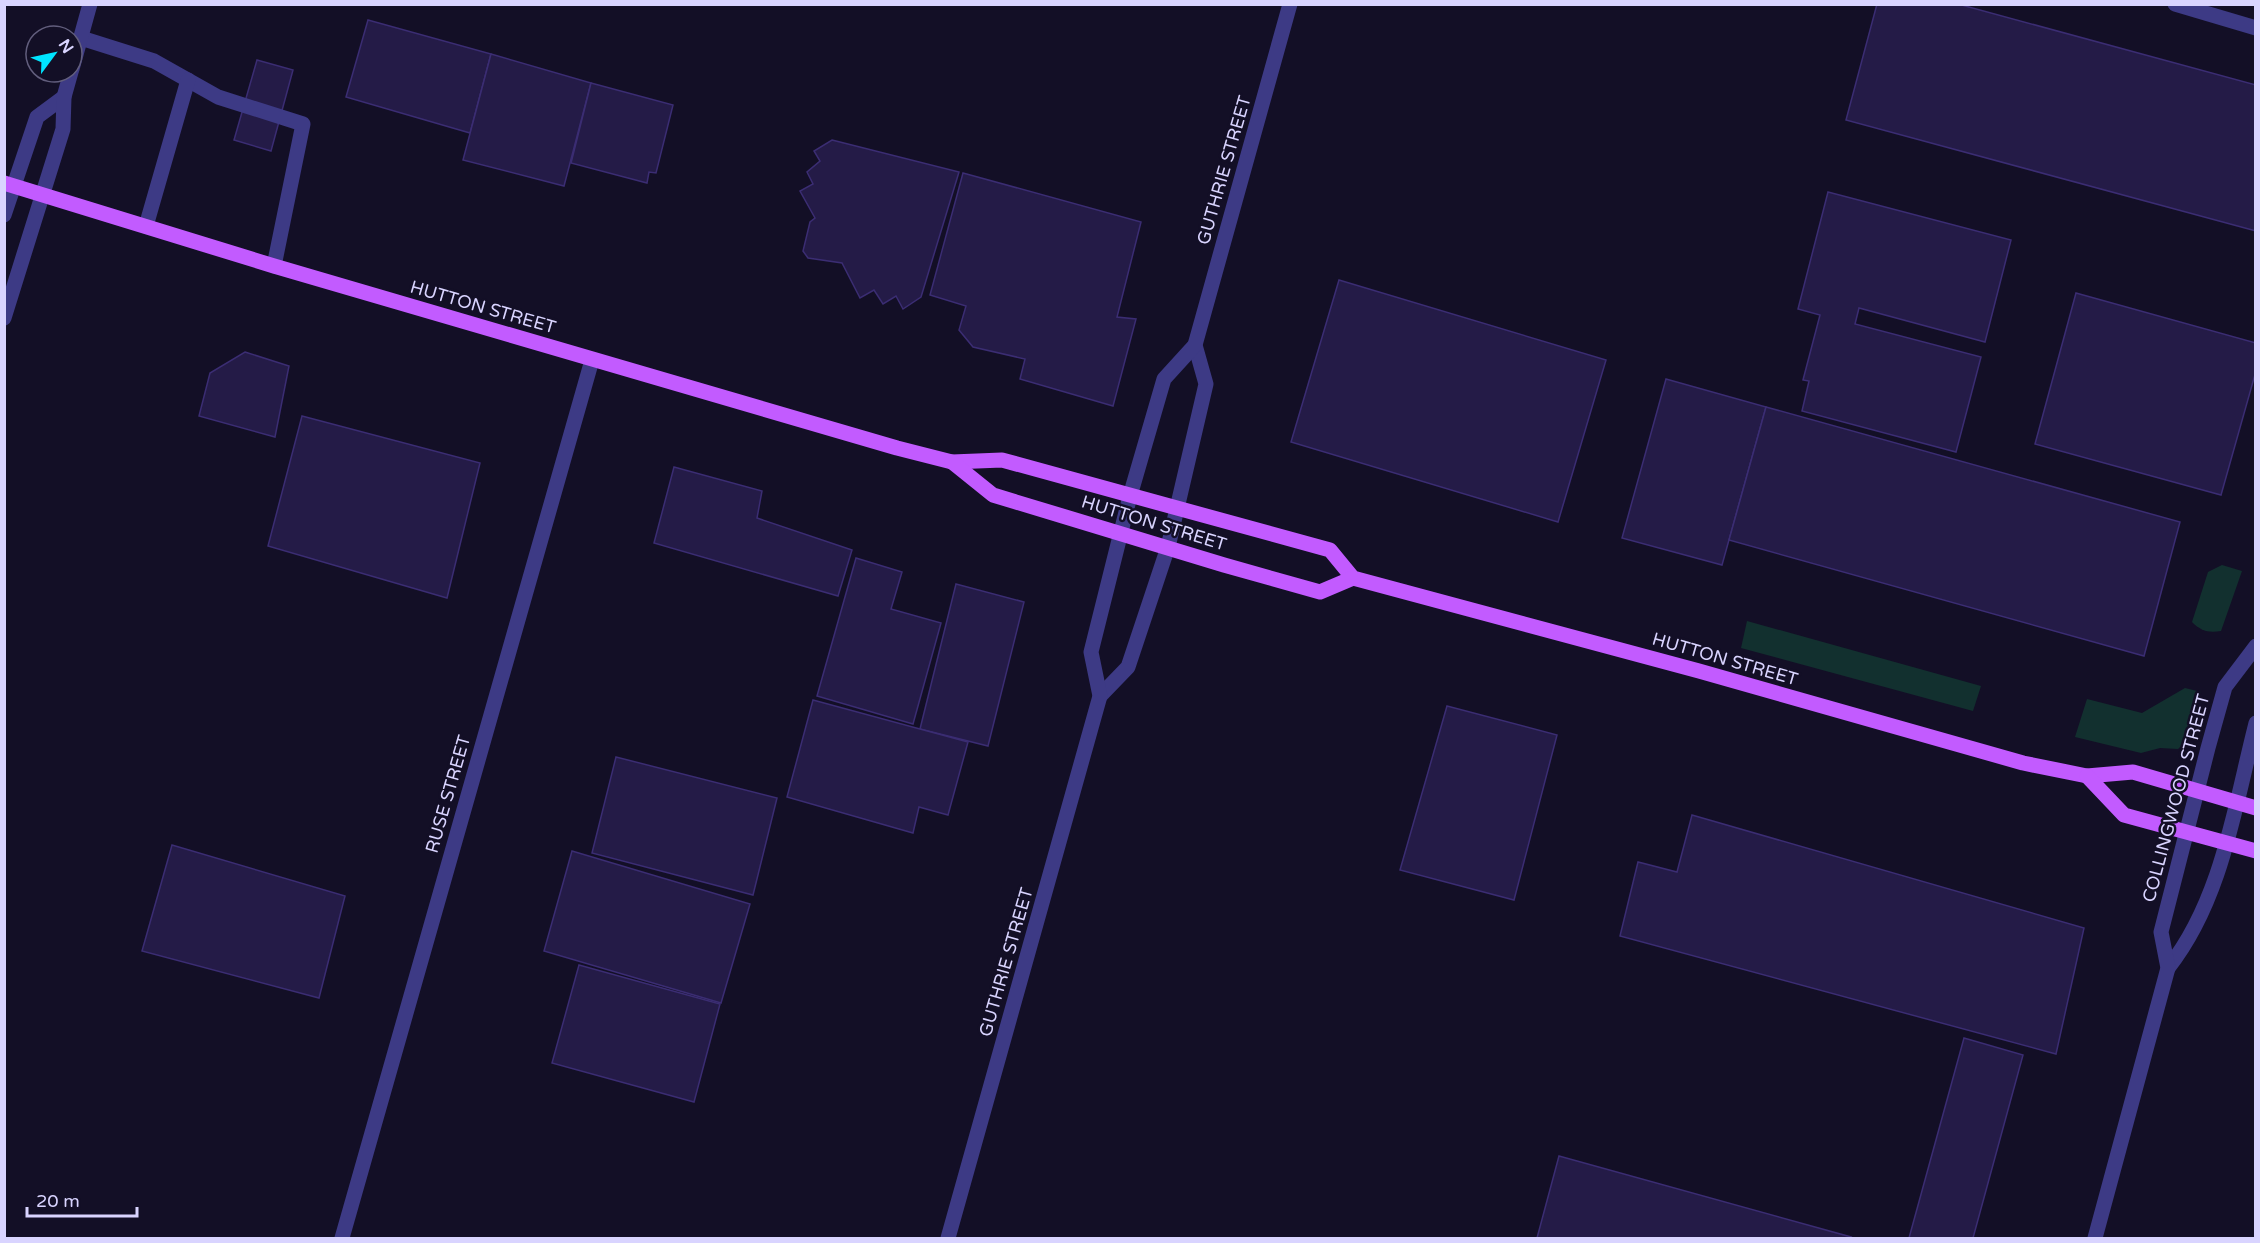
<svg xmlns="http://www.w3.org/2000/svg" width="2260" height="1243" font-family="'Varela Round',sans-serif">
	<rect width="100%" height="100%" fill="#130f26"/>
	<g fill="#12302f">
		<path d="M2222,565l20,6 -21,60c-13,2 -20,0 -29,-9l16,-50z"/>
		<polygon points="1747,621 1981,686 1973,711 1741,648"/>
		<polygon points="2185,688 2201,692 2188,739 2178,749 2160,748 2141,753 2075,737 2087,699 2142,713"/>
	</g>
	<g fill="#241b47" stroke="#3b2d73" stroke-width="1.5">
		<polygon points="1877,4 1958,4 2256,85 2256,231 1846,120"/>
		<polygon points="368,20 491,54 470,133 346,97"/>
		<polygon points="491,54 591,83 564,186 463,160"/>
		<polygon points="257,60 293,70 271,151 234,140"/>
		<polygon points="591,83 673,105 656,173 649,172 647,183 571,163"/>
		<polygon points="832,140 959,172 921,297 903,309 896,296 883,304 874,290 860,298 842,263 808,258 803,251 810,222 815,218 800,191 813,184 807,172 820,161 814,151"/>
		<polygon points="963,173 1141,222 1117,317 1136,319 1113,406 1020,379 1025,359 973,347 959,330 966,306 930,295"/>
		<polygon points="1828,192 2011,240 1985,342 1859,308 1855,324 1981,357 1956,452 1802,411 1809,381 1803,380 1820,315 1798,309"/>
		<polygon points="1339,280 1606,360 1558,522 1291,442"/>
		<polygon points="2076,293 2256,343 2256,371 2221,495 2035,444"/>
		<polygon points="245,352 289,366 275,437 199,416 210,373"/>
		<polygon points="1666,379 1766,407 1722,565 1622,538"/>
		<polygon points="1766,407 2180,522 2144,656 1729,540"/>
		<polygon points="302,416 480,463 447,598 268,546"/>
		<polygon points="674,467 762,491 757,518 852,550 838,596 654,543"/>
		<polygon points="856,558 902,572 891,609 941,623 913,724 817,696"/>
		<polygon points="956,584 1024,602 988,746 920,729"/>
		<polygon points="813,700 968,742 948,815 919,807 913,833 787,797"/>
		<polygon points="1447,706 1557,735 1514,900 1400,870"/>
		<polygon points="616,757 777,798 753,895 592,853"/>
		<polygon points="1692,815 2084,928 2056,1054 1620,936 1638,862 1677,872"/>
		<polygon points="172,845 345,896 319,998 142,951"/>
		<polygon points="572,851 750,904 721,1003 544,951"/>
		<polygon points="579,965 720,1004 694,1102 552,1063"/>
		<polygon points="1964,1038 2023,1055 1973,1238 1909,1238"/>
		<polygon points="1559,1156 1851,1237 1850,1238 1537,1238"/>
	</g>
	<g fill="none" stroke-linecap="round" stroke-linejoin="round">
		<g stroke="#3d3a85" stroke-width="15">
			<polyline points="2175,4 2256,28"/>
			<polyline points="81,38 154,61 218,97 303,124 274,266"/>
			<polyline points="146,226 188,80"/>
		</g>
		<g stroke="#3d3a85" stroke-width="15">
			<polyline points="72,69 90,4"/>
			<polyline points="4,215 37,117 64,97"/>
			<polyline points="4,318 63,129 64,97 71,72"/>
			<polyline points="1100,696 1128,667 1168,547 1206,384 1195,345"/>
			<path d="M2168,968c54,-68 67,-163 88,-245"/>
			<polyline points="342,1238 592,360"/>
			<polyline points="948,1238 1100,696 1091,652 1130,496 1164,379 1195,345 1290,4"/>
			<polyline points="2095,1238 2168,968 2161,932 2208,748 2225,687 2256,646"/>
		</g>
		<g stroke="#c25bff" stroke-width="15">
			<polyline points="4,183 274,266 897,448 952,462 1002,460 1330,550 1353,578 1699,671 2023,763 2087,776 2133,772 2256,808"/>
			<polyline points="952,462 993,495 1224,565 1320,592 1353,578"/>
			<polyline points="2087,776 2124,815 2256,851"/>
		</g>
	</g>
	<g text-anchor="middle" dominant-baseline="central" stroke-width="5" stroke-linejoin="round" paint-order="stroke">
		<g font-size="18" fill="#d9d4ff" stroke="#130f26">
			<text transform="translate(1224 170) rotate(-74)">GUTHRIE STREET</text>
			<text transform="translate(483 307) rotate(16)">HUTTON STREET</text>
			<text transform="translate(1154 523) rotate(17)">HUTTON STREET</text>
			<text transform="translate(1725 659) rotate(16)">HUTTON STREET</text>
			<text transform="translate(448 794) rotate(-74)">RUSE STREET</text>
			<text transform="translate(2176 798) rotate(-75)">COLLINGWOOD STREET</text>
			<text transform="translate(1006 962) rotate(-74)">GUTHRIE STREET</text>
		</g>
	</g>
	<rect width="2260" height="1243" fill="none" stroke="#d9d4ff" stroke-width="12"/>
	<g transform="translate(54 54) rotate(57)"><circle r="28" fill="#130f26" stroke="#625e7d" stroke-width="1.5"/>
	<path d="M0-4.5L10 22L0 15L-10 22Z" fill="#00e5ff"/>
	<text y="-9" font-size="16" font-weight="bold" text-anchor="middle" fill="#d9d4ff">N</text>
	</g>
	<path d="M27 1207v9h110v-9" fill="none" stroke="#d9d4ff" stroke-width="3"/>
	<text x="36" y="1207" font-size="18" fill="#d9d4ff" stroke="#130f26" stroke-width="4.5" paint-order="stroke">20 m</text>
</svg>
